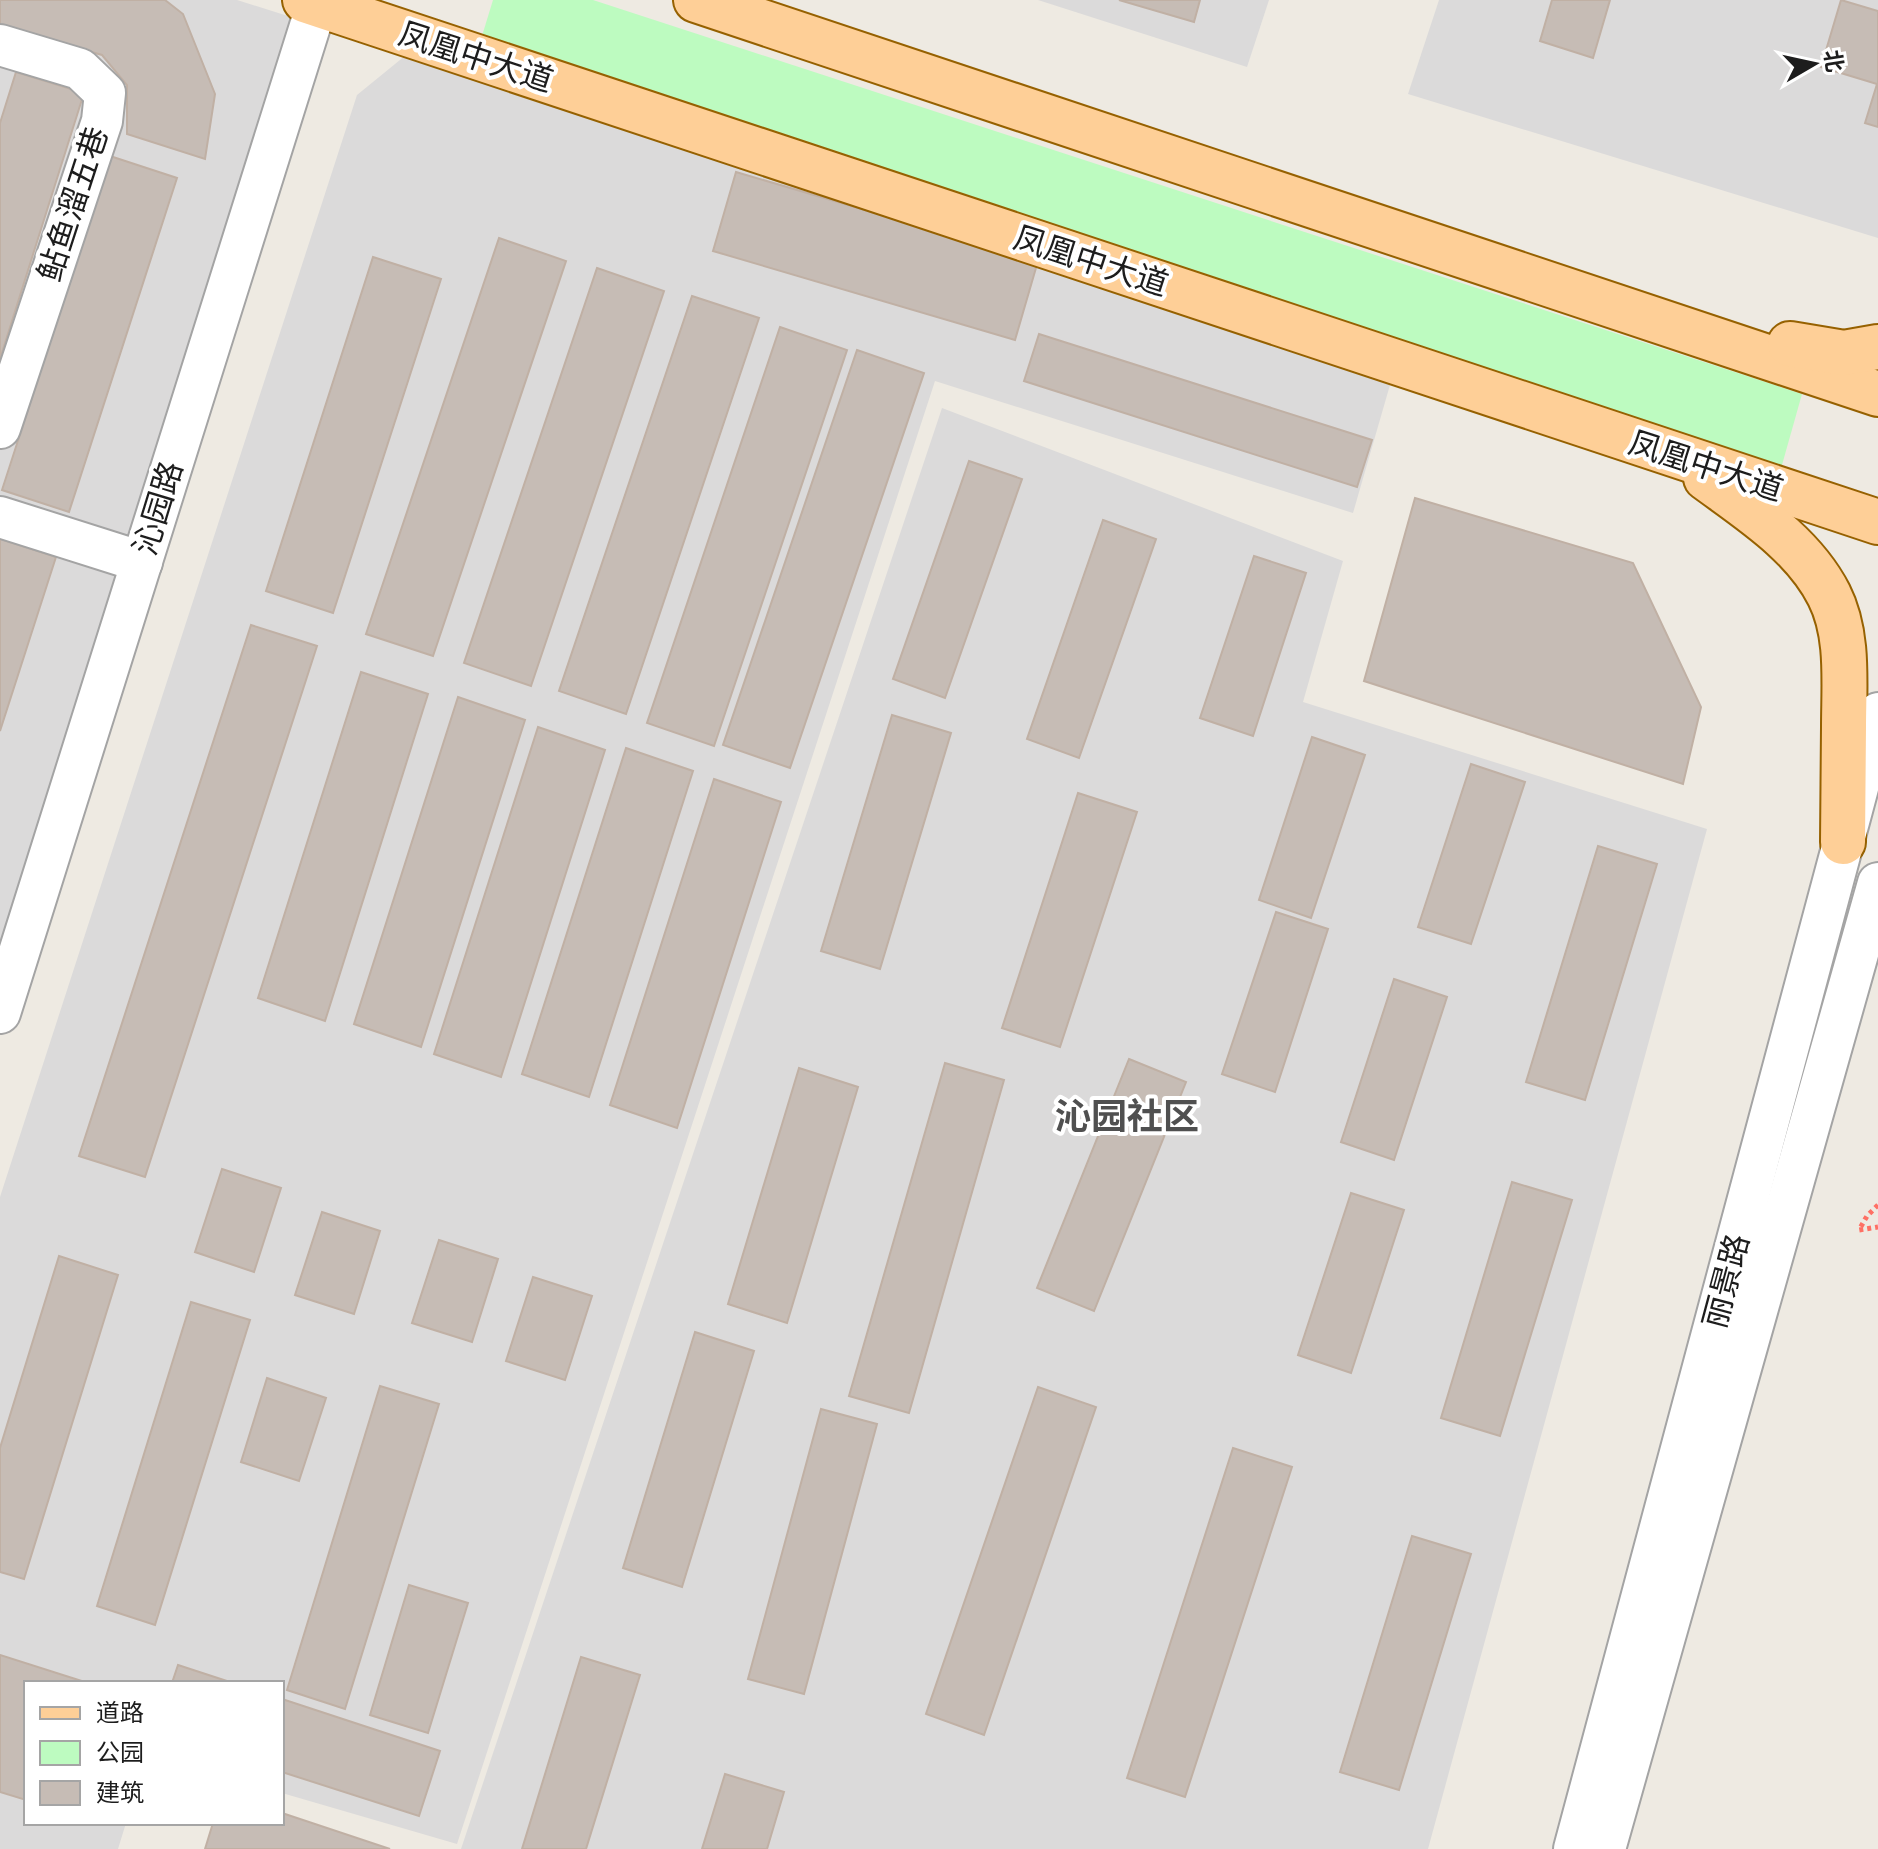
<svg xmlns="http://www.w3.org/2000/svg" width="1878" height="1849" font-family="Jost,'Noto Sans SC',sans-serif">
	<rect width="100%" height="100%" fill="#eeeae2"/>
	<g fill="#dbdada">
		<polygon points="0,0 237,0 291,17 0,949"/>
		<polygon points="1038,0 1269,0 1247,67"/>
		<polygon points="1439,0 1878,0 1878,238 1408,94"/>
		<polygon points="411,51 1392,378 1353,513 935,381 457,1844 282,1793 282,1683 26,1683 26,1823 126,1823 118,1849 0,1849 0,1197 357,95"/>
		<polygon points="942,408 1343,561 1303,702 1707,829 1428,1849 461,1849"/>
	</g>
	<polygon fill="#bdfbc0" points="493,0 593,0 1802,394 1780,472 478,49"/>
	<g fill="#c6bcb5" stroke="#c0b0a4" stroke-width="2">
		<polygon points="0,0 165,0 183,14 215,94 205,159 127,134 127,85 102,55 0,26"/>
		<polygon points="1119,0 1200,0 1194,22"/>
		<polygon points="1552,0 1610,0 1593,58 1540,41"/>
		<polygon points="1841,0 1878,11 1878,127 1865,123 1877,84 1821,67"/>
		<polygon points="16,72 84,93 0,359 0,123"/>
		<polygon points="110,156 177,178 69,512 2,490"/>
		<polygon points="736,172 1038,261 1015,340 713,251"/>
		<polygon points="499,238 566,261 433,656 366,634"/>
		<polygon points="373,257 441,279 333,613 266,591"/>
		<polygon points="597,268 664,291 531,686 464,663"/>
		<polygon points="692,296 759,318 626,714 559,691"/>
		<polygon points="780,327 847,350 714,746 647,723"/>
		<polygon points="1039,334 1372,440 1357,487 1024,381"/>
		<polygon points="857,350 924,373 790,768 723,745"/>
		<polygon points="969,461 1022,479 945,698 893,679"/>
		<polygon points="1415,498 1633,563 1701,707 1683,784 1364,681"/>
		<polygon points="1103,520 1156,539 1079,758 1027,739"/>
		<polygon points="0,539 56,557 0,731"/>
		<polygon points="1254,556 1306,573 1253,736 1200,718"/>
		<polygon points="251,625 317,646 145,1177 79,1156"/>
		<polygon points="361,672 428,694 325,1021 258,998"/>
		<polygon points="458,697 525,720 421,1047 354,1024"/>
		<polygon points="892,715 951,733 880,969 821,951"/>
		<polygon points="538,727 605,750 501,1077 434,1054"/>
		<polygon points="1312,737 1365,755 1311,918 1259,900"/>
		<polygon points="626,748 693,771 589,1097 522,1074"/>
		<polygon points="1471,764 1525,782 1471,944 1418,927"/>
		<polygon points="714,779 781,802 677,1128 610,1105"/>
		<polygon points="1078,793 1137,812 1060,1047 1002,1028"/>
		<polygon points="1598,846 1657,864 1585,1100 1526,1082"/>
		<polygon points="1276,912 1328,929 1275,1092 1222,1074"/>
		<polygon points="1394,979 1447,997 1394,1160 1341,1142"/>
		<polygon points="1129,1059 1186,1082 1094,1311 1037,1288"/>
		<polygon points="945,1063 1004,1080 909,1413 849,1396"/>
		<polygon points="799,1068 858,1087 787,1323 728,1304"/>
		<polygon points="222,1169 281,1188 254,1272 195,1252"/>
		<polygon points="1512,1182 1572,1200 1500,1436 1441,1418"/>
		<polygon points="1351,1193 1404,1210 1351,1373 1298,1355"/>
		<polygon points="322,1212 380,1231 354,1314 295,1295"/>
		<polygon points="439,1240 498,1259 472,1342 412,1323"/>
		<polygon points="59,1256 118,1275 24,1579 0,1572 0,1448"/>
		<polygon points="533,1277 592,1296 565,1380 506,1361"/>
		<polygon points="191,1302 250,1320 155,1625 97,1606"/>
		<polygon points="695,1332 754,1351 682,1587 623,1568"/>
		<polygon points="267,1378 326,1398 299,1481 241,1462"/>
		<polygon points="380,1386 439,1404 345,1709 287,1690"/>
		<polygon points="1038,1387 1096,1407 984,1735 926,1714"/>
		<polygon points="821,1409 877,1424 804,1694 748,1679"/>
		<polygon points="1233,1448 1292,1467 1185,1797 1127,1778"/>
		<polygon points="1412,1536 1471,1554 1399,1790 1340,1772"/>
		<polygon points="409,1585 468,1603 428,1733 370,1715"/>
		<polygon points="0,1655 88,1683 26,1683 26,1800 0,1792"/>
		<polygon points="581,1657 640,1675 586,1849 522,1849"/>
		<polygon points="178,1665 233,1683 172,1683"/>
		<polygon points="282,1699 440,1751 419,1816 282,1772"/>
		<polygon points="725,1774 784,1792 767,1849 702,1849"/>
		<polygon points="282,1813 390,1849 205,1849 213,1823 282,1823"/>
	</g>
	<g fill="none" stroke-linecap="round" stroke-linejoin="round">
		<g stroke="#a4a4a4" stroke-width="44">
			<g id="minor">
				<polyline points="0,45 80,69 105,93 102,121 0,428"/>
				<polyline points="0,517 142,562"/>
				<polyline points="0,1013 317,4"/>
				<polyline points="1574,1849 1878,713"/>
				<polyline points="1605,1849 1878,883"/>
			</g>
		</g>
		<g stroke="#966100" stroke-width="48">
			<g id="major">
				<polyline points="305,0 1878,522"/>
				<polyline points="696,0 1878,394"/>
				<polyline points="1790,344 1844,353 1878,347"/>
				<path d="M1706,478c45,33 97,66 123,117 20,39 15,88 15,132 0,38 -1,77 -1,115"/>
			</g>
		</g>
		<polyline stroke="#fe7064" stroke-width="5" stroke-dasharray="4 4" stroke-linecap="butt" points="1878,1205 1867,1216 1859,1230 1878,1227"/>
		<use href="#minor" stroke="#fff" stroke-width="40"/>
		<use href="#major" stroke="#fecf97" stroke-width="44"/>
	</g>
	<g text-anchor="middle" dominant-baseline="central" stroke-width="8" stroke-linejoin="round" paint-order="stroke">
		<g font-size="32" fill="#1d1d1d" stroke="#fff">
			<text transform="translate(476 57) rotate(18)">凤凰中大道</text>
			<text transform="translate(73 204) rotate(-72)">鲇鱼溜五巷</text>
			<text transform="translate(1091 261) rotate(18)">凤凰中大道</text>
			<text transform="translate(1706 466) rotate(18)">凤凰中大道</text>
			<text transform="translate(158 508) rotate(-73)">沁园路</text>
			<text transform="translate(1726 1281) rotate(-75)">丽景路</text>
		</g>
		<g font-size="36" font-weight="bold" fill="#505050" stroke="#fff">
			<text x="1127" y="1116">沁园社区</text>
		</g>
	</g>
	<rect x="24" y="1681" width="260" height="144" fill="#ffffff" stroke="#a5a5a5" stroke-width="2"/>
	<rect x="40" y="1707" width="40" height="12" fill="#fecf97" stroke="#a5a5a5" stroke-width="2"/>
	<text x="96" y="1721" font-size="24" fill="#1d1d1d">道路</text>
	<rect x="40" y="1741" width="40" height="24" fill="#bdfbc0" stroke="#a5a5a5" stroke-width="2"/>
	<text x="96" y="1761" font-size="24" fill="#1d1d1d">公园</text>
	<rect x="40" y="1781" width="40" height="24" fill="#c6bcb5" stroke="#a5a5a5" stroke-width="2"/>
	<text x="96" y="1801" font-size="24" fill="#1d1d1d">建筑</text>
	<g transform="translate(1814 64) rotate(81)" stroke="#ffffff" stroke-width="6" paint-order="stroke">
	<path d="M0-6L14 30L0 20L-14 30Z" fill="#1d1d1d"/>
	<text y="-12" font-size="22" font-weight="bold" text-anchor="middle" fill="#1d1d1d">北</text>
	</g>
</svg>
